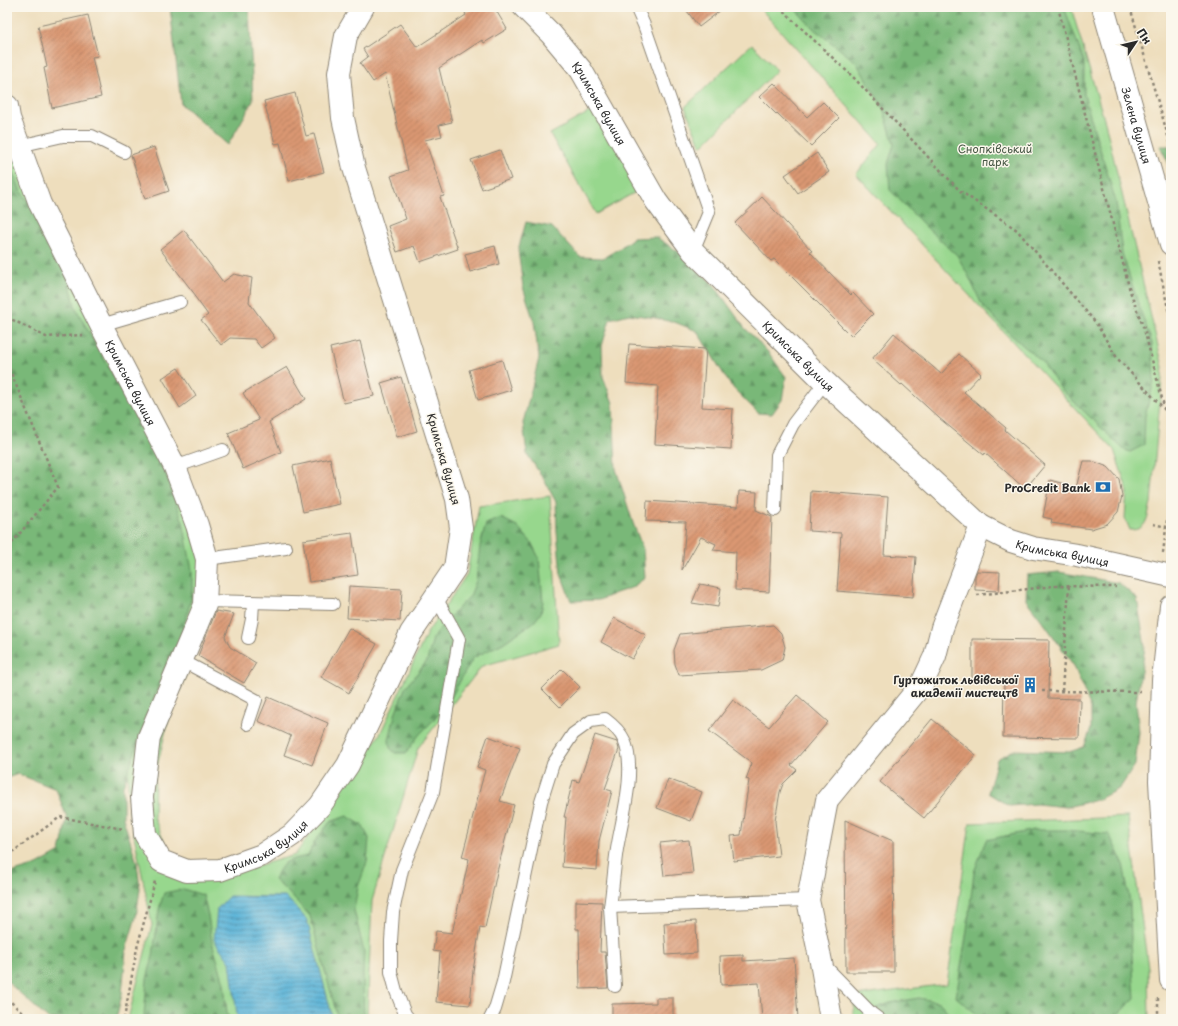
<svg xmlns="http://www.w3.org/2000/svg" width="1178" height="1026" font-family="'Playpen Sans',sans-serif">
	<defs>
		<pattern id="forest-firs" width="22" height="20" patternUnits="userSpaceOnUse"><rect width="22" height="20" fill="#79b878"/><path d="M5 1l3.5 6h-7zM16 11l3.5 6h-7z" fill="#639663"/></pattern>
		<pattern id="water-rules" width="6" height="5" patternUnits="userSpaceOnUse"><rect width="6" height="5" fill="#59b2d7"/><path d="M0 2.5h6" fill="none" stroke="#4a91af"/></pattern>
		<pattern id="building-hatch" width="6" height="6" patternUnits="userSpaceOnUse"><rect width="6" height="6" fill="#da9772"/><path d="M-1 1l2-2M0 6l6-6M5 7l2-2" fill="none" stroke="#b17b5e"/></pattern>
	</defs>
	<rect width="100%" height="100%" fill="#fbf7ec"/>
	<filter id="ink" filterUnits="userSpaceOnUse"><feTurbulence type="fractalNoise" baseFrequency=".025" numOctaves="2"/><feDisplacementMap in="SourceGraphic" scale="8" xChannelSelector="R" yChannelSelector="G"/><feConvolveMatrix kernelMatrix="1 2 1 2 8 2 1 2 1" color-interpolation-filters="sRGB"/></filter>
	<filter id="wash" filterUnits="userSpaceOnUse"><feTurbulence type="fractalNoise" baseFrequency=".012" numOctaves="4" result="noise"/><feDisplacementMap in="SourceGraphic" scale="16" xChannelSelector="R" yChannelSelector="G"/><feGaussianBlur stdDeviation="0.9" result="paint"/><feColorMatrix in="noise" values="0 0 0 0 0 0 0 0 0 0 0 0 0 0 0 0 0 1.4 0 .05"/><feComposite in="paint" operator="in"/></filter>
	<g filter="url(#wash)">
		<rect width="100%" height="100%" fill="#eedebd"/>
		<g fill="#97d78d" stroke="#61815c">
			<path d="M759,7h312l35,119 57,241 -12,136c-4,14 -3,27 -21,27l-5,-12 2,-29 -13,-39 -258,-276 25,-30z"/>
			<polygon points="752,44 777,70 701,147 685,107"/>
			<polygon points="7,64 14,119 48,204 207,537 217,592 208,621 169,717 155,775 154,817 167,849 194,879 232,873 295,855 380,734 427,633 467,574 479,506 550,496 559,644 482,666 418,748 372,901 367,1019 128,1019 152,925 129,810 126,739 32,228 7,168"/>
			<polygon points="595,109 641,189 596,214 550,134"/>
			<polygon points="1128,817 1148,968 1149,1019 853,1019 855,996 947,984 970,823"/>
		</g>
		<g fill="url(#forest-firs)" stroke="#527252">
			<polygon points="170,7 249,7 253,101 228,145 181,104"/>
			<polygon points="793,7 1064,7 1084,61 1084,95 1116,202 1122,253 1138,303 1152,343 1154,381 1145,416 1144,445 1130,452 1123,449 1061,389 1042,362 1011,335 982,305 969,277 957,255 929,230 890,190 888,164 894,144 883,108 856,62 814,29"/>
			<polygon points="1160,146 1171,146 1171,168"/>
			<polygon points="7,154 21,192 39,214 69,280 76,309 161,461 183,522 192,570 192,596 180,639 166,664 123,786 123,818 137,863 140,889 136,917 126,950 122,994 116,1019 48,1019 9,983 7,980 7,874 37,865 60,852 67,818 56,789 18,774 7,778"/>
			<polygon points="526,222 552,227 580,257 603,258 620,248 633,238 656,237 679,252 714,285 744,327 768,352 786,377 782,400 772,414 758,413 731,386 697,331 677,323 656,318 629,314 610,319 602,346 603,377 613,403 616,469 633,523 643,549 645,578 631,588 616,593 599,600 571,601 561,574 557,532 556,502 543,478 527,454 523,423 539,358 534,322 523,287 518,250"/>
			<polygon points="501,518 517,526 531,542 539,558 543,601 541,613 534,622 503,643 473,658 445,708 419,735 406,753 395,753 390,748 389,740 396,711 405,688 427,661 433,638 443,624 470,596 476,581 480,546 486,524"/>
			<polygon points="1059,572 1119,583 1137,599 1145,647 1136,702 1139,732 1135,765 1120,788 1097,800 1066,807 1037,804 1009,806 988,793 997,759 1014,750 1069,752 1084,747 1091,729 1091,708 1082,686 1074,666 1046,626 1026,600 1027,575"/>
			<path d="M347,816l15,9 7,13 -2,24 -9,25 -4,23 10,42 -1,20 1,47h-26l-28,-103 -24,-26 -12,-10c10,-20 12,-20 34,-24l7,-15 15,-19z"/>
			<polygon points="1034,830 1067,830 1109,834 1123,863 1130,902 1131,941 1135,998 1113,1019 983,1019 956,997 967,930 974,872 986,840"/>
			<polygon points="183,889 203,895 208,915 212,942 224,983 227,1013 229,1019 145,1019 144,1016 147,979 153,956 159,909 164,893"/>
			<polygon points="919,998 939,1002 947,1011 944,1019 865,1019 871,1010 890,1003"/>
		</g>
		<polygon fill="url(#water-rules)" stroke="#426e81" points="229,896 286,897 307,920 333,1019 240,1019 237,1015 230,962 214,940 217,909"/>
		<g id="blocks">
			<g fill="url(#building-hatch)">
				<polygon points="475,7 494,7 507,29 484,43 482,40 439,68 452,122 439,125 442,136 425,140 444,196 440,197 458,249 420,262 414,246 397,252 388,226 406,219 391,176 408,170 385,74 373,82 360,63 368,57 363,49 400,24 417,47 466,15 465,13"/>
				<polygon points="684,7 725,7 699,27"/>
				<polygon points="88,15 98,56 92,57 101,97 52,108 44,68 47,67 38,26"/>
				<polygon points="774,83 807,117 823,102 839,118 811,146 777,113 776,114 759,97"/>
				<polygon points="295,93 306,136 314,134 324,172 289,181 280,143 275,144 264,101"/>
				<polygon points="154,147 169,191 145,199 131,155"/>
				<polygon points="500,150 511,179 482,189 471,160"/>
				<polygon points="817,153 829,172 798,193 785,175"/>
				<polygon points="762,197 812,251 810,252 851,295 853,293 873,314 851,336 774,259 771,261 735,223"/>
				<polygon points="184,230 223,282 234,274 252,278 249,302 275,338 261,348 254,339 230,338 221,345 201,320 208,315 195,297 196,296 160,249"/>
				<polygon points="495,246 499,264 470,272 465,254"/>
				<polygon points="894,333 941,374 959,354 981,374 964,392 1006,428 1005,430 1045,465 1025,489 985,453 984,455 939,418 902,384 901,385 872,359"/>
				<polygon points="360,341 374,396 344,403 330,348"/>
				<polygon points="629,344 706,349 702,407 733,409 731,449 655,444 658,386 626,383"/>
				<polygon points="502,360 511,390 478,400 469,370"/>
				<polygon points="287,367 306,399 269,422 281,452 243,469 228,433 259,420 243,393"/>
				<polygon points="178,368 196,396 180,408 162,378"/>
				<polygon points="401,377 417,431 397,437 381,383"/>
				<polygon points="330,458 340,504 303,512 293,466"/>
				<polygon points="1083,461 1092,461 1108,467 1119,479 1122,496 1118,512 1107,524 1091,529 1051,523 1052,519 1043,517 1050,480 1068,485 1075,492"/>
				<polygon points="739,491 757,492 756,510 772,517 769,592 735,590 736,552 713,550 716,544 701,537 682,570 686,522 646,521 647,501 738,507"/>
				<polygon points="811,491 888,497 884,555 916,557 913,597 837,591 841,533 809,531"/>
				<polygon points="352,533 358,575 309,582 303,540"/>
				<polygon points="977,571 1000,572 999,591 975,590 975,576"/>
				<polygon points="700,584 721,588 718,607 692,603"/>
				<polygon points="349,586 402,589 400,621 347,618"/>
				<polygon points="216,611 234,614 225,637 230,647 256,663 244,683 198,656"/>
				<polygon points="614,618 646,635 632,659 601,642"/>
				<polygon points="773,625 781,633 785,647 782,660 761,670 679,675 675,664 674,650 680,634"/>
				<polygon points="349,628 377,644 349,693 321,677"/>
				<polygon points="972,639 1049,640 1048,698 1080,699 1079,738 1003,737 1004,679 972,678"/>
				<polygon points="562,669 580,687 560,707 542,689"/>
				<polygon points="797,695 828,722 791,765 797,770 783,784 780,792 775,821 779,856 734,861 731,836 741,835 749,780 746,779 752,763 709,731 733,700 769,727"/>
				<polygon points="268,697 328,723 312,765 284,755 291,736 258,721"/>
				<polygon points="932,719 976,755 924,818 880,782"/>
				<polygon points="595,735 617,742 619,749 605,789 612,791 599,841 597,870 562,867 566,817 564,817 573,780 579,782"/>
				<polygon points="488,736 520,748 500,801 514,805 497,872 485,928 480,927 473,971 470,1005 436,1002 440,952 433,951 436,931 452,933 469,859 462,857 485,770 477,767"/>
				<polygon points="668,779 702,792 691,821 657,808"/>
				<polygon points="845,820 893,841 894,972 846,972"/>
				<polygon points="689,840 693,873 664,876 660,843"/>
				<polygon points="576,901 602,902 600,952 605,952 608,988 580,989 579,929 576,929"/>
				<polygon points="696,921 697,953 666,955 664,923"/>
				<polygon points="743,955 743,961 794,958 798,1019 762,1019 759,983 721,985 720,956"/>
				<polygon points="656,998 673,998 673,1019 612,1019 612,1004 656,1003"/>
			</g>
		</g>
	</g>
	<g filter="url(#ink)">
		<use href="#blocks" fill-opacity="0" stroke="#8c8474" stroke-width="1"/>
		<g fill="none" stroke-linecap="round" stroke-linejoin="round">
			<g stroke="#8c8474" stroke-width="14">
				<g id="lane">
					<polyline points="636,7 644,25 709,212 693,251"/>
					<polyline points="19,146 63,136 92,136 124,152"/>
					<polyline points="101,325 180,302"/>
					<polyline points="175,467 223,450"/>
					<polyline points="775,510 777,455 793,424 825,382"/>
					<polyline points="207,559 286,548"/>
					<polyline points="205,601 333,604"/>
					<polyline points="248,638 252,619 253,603"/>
					<polyline points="181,660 256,700 248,724"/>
					<polyline points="610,907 615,986"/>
					<polyline points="823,964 871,1013 879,1019"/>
					<polyline points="409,1019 405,1014 396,991 391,972 391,941 393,912 402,870 433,792 459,639 435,596"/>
					<path d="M490,1019l5,-10 8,-27 38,-180 12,-38 20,-30 18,-13 14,-2c8,6 15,12 19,21 13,29 -2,78 -7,109 -3,19 -4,38 -7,58l198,-7"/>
				</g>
			</g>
			<g stroke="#8c8474" stroke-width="24">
				<g id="street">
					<path id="s1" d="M524,7l27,27 30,36 75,131 37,50 132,131 156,144 30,15 22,7 44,7 94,21"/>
					<path id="s2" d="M7,106l2,12 31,86 61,121 74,142 22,58 10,34 -2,46 -56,132 -7,60 3,37 16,27 26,10 33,-1 42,-15 30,-20 28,-29 28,-41 63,-132 44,-65 6,-40 -4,-29 -103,-331 -11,-50 -4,-45 7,-37 17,-29"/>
					<polyline points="831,1019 821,962 808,900 827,800 922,684 935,656 942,628 981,526"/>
				</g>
			</g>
			<g stroke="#8c8474" stroke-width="24">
				<g id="primary">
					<path id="s3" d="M1103,7l68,237"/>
					<polyline points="1171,606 1163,680 1160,781 1171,980"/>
				</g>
			</g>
			<g stroke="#8c8474" stroke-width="2.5" stroke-dasharray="3 3" stroke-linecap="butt">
				<polyline points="779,7 854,78 960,191 1017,230 1096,323 1117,358 1166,411"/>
				<polyline points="1058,7 1130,291 1144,329 1165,410"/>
				<polyline points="1130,7 1171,146"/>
				<polyline points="1158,261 1171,323"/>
				<polyline points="7,317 46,337 83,335"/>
				<polyline points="7,363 58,487 12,543 7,544"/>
				<polyline points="1153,524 1167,527"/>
				<polyline points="1163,553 1171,488"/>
				<polyline points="977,595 1054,586 1116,587"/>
				<polyline points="1042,691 1142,692"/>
				<polyline points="1062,691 1069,586"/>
				<polyline points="7,856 60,817 123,829"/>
				<polyline points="7,998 28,1019"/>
				<polyline points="124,1019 137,948 155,881"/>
				<polyline points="1158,1019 1158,998"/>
			</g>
			<use href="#lane" stroke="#fff" stroke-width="12"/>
			<use href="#street" stroke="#fff" stroke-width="22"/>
			<use href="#primary" stroke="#fff" stroke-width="22"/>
		</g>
	</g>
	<defs>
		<g id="bank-bare" transform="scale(1.2)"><path d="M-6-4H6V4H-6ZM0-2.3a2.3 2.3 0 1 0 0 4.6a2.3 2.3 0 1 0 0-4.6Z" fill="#1f6fb2" stroke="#fbf7ec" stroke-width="2.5" paint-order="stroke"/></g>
		<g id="building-bare" transform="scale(1.2)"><path d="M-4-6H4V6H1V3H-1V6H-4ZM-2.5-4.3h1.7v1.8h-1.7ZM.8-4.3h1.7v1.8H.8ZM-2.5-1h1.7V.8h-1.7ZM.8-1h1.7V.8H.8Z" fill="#1f6fb2" stroke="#fbf7ec" stroke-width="2.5" paint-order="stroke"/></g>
	</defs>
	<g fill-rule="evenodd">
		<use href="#bank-bare" x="1103" y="487"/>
		<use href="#building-bare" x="1030" y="685"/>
	</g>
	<g text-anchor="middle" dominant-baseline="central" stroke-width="3" stroke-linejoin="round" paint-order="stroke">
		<g font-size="11" fill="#2b2b2b" stroke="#fbf7ec">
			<text stroke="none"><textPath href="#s1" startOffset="123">Кримська вулиця</textPath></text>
			<text stroke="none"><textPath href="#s3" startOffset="123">Зелена вулиця</textPath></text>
			<text stroke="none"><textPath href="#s1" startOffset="447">Кримська вулиця</textPath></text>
			<text stroke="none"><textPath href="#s2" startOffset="304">Кримська вулиця</textPath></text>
			<text transform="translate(444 459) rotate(74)">Кримська вулиця</text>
			<text stroke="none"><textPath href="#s1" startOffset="783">Кримська вулиця</textPath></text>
			<text stroke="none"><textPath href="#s2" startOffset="928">Кримська вулиця</textPath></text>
		</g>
		<g font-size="11" fill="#465644" stroke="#fbf7ec">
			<text x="995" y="148">Снопківський<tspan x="995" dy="13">парк</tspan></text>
		</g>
		<g font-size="11" font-weight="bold" fill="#2b2b2b" stroke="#fbf7ec" text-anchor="end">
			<text x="1091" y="487">ProCredit Bank</text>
			<text x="1018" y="679">Гуртожиток львівської<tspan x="1018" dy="13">академії мистецтв</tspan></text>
		</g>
	</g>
	<rect width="1178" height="1026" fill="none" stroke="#fbf7ec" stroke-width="24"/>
	<g transform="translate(1136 42) rotate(55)" stroke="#fbf7ec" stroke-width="3" paint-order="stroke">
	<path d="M0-3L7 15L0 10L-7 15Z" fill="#2b2b2b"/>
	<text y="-6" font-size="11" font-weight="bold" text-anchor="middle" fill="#2b2b2b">Пн</text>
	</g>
</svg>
